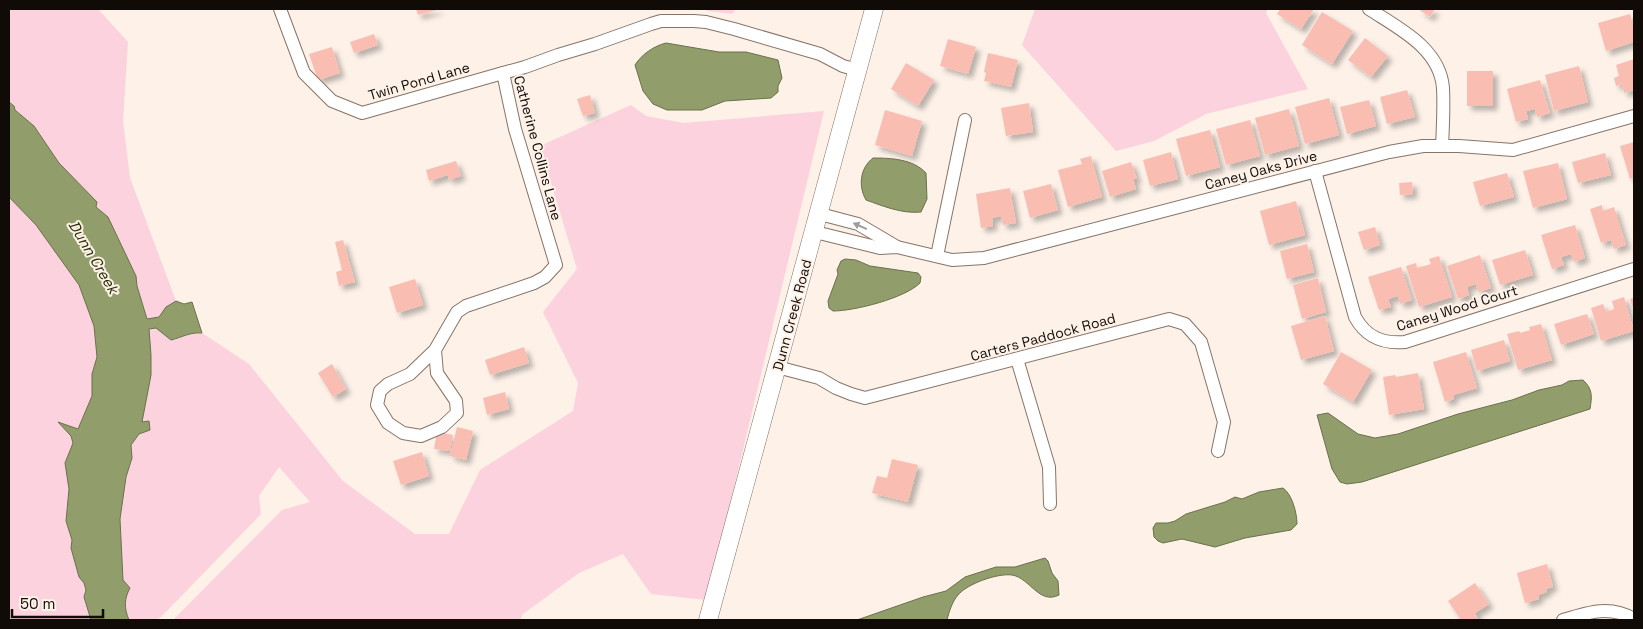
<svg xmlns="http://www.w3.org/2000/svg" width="1643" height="629" font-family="'Space Grotesk',sans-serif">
	<defs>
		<filter id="shadow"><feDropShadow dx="4.5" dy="4.5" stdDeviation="2.5" flood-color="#0004"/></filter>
	</defs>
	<rect width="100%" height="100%" fill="#fdf1e8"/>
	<g fill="#fbd2dd">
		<polygon points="9,9 98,9 128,42 123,121 130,178 176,301 166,307 159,317 147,320 137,286 136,276 108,217 96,206 97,202 59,163 34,126 15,110 14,106 9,102"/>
		<polygon points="707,9 736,9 732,14 707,11"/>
		<polygon points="1035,9 1268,9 1266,13 1308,89 1206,114 1154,141 1116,151 1022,45"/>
		<path d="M631,105l15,11 38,7 140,-12 -117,489 -56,-6 -28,-40 -44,19 -56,41 -3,6h-347l109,-110 28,-8 -31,-35 -20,29 2,18 -101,104 -8,2h-23c-5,-11 -5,-21 1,-32l-7,-8 -3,-61 6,-42 6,-19 -1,-13 8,-11 3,-12 9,-67 -2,-26 7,-1 28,9 7,-5 11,1 47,31 94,117 72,53h34l31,-64 93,-59 5,-28 -35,-71 34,-43 -37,-123z"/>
		<polygon points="9,197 36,225 79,285 94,326 97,357 92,374 92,396 78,429 59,423 71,436 73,443 65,463 69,489 66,521 72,540 79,577 84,583 86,590 84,597 91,620 9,620"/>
	</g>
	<g fill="#919d6a" stroke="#6b714c">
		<path d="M666,43l53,9h27l32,8 4,18 -4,8v6l-7,6 -46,3 -23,9h-35l-14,-6 -10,-13 -8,-26c7,-11 19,-19 31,-22z"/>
		<path d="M9,102l5,4 1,4 19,16 25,37 38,39 -1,5 12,10 28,59 1,10 10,33 12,-2 7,-10 10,-6 8,3 8,-2 10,31c-12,-1 -19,4 -31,7l-15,-12 -7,1 2,26v20l-9,47 7,-1 1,9 -11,4 -8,11 1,13 -6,19 -6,42 3,61 7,8c-6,11 -6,20 -1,32h-38l-7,-23 2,-7 -2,-7 -5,-6 -8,-29 1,-8 -6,-19 3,-32 -4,-26 8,-20 -2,-7 -13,-14 20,7 14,-33v-22l5,-17 -3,-31 -15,-41 -43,-60 -27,-28z"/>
		<path d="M873,158c18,0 40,1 53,15l1,26 -6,13c-19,2 -38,-6 -55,-12 -8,-14 -6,-32 7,-42z"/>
		<path d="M845,259l11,1 14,6 48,7 3,4 -1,6c-15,15 -65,28 -87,28l-4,-3 -1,-7 10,-27 -1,-4 4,-9z"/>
		<path d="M1583,380c10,9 9,17 7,29l-228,73 -15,2 -7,-2 -8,-13 -15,-54 11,-2 30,21 17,4 23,-4 60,-20 54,-14 27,-10 23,-5 7,-4z"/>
		<path d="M1283,488c9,6 14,25 14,36l-6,6 -46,8 -30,9 -33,-8 -19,4 -5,-2 -4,-4 -1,-9 3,-5h12l7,-2 11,-7 39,-12 10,-5 7,2 17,-7z"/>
		<path d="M1045,558l3,3 4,12 6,8 1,14c-20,10 -29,-17 -47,-20 -15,-2 -45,9 -54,20 -6,7 -9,17 -11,25h-90l66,-23 23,-6 19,-14 31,-10h19z"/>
	</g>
	<g fill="#fabdb2" filter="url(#shadow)">
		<polygon points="416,9 441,9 418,15"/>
		<polygon points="1280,9 1314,9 1301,29 1277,14"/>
		<polygon points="1418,9 1435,9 1430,17"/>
		<polygon points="1322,12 1353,31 1332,64 1302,45"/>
		<polygon points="1630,14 1634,28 1634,42 1606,51 1598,23"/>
		<polygon points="374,34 378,45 354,53 350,42"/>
		<polygon points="1365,38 1388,56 1371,77 1348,60"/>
		<polygon points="948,39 976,47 968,74 940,66"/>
		<polygon points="332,47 340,73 318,80 309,54"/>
		<polygon points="988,53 1018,60 1011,87 984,81 986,73 984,72"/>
		<polygon points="1634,59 1634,90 1624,93 1622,84 1616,86 1614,78 1619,76 1616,65"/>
		<polygon points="906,63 934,80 918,106 891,89"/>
		<polygon points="1579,66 1588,102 1554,111 1545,75"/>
		<rect x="1467" y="71" width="26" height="35"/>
		<polygon points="1540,80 1550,113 1537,117 1535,109 1526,111 1528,119 1516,122 1507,89"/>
		<polygon points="1407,90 1415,117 1387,124 1380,97"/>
		<polygon points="590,95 595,113 583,116 577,99"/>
		<polygon points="1329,98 1339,135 1305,144 1295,107"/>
		<polygon points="1369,100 1376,126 1347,134 1340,107"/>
		<polygon points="1029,103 1033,132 1006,136 1001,108"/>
		<polygon points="1289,109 1299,146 1265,155 1255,118"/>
		<polygon points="885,110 922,121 912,156 875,145"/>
		<polygon points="1250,120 1260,156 1226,165 1216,129"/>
		<polygon points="1210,130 1220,167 1186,176 1176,139"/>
		<polygon points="1634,142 1634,177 1630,179 1620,146"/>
		<polygon points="1171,152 1178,179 1150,186 1143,160"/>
		<polygon points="1605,153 1611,175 1578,183 1572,162"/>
		<polygon points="1091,156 1102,197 1068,207 1058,170 1082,164 1080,159"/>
		<polygon points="456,161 461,176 449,180 448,175 429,181 426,170"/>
		<polygon points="1131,162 1137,179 1133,179 1136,189 1110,197 1102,171"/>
		<polygon points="1558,163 1567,199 1533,208 1523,171"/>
		<polygon points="1507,173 1514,197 1480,206 1473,182"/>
		<polygon points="1412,182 1413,194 1400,195 1399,183"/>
		<polygon points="1051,184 1058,210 1030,218 1023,191"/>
		<polygon points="1010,188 1016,223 1003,225 1001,216 992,218 993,226 981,228 976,194"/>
		<polygon points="1296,201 1305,235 1269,245 1260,211"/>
		<polygon points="1602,205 1603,211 1614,207 1626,245 1614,249 1611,240 1601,243 1590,209"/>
		<polygon points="1575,225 1585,258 1574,262 1571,254 1561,257 1564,265 1552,269 1541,235"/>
		<polygon points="1375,227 1380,245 1364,250 1358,232"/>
		<polygon points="343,240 355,282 339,286 336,272 342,270 335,242"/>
		<polygon points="1307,244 1314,272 1287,279 1280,251"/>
		<polygon points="1525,250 1533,275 1500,285 1492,260"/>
		<polygon points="1480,255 1491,288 1478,292 1476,284 1467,287 1469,295 1458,299 1447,266"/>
		<polygon points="1439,256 1452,297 1419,307 1406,266 1416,263 1417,268 1431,264 1429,259"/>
		<polygon points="1401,267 1412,300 1400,304 1398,296 1388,299 1391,307 1379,310 1368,277"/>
		<polygon points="1318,278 1326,312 1302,319 1293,285"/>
		<polygon points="415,279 423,305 397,313 389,287"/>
		<polygon points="1624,297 1634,331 1601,341 1591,308 1603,304 1606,312 1614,309 1612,301"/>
		<polygon points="1634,298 1634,311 1630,299"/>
		<polygon points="1587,314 1594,334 1561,345 1554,324"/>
		<polygon points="1325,316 1334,351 1301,360 1291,326"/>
		<polygon points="1541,324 1552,360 1518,370 1507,334 1519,331 1520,333 1530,330 1529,327"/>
		<polygon points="1504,340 1510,361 1477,371 1471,350"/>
		<polygon points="524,347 529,363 490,375 485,360"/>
		<polygon points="1341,352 1372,370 1353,402 1323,384"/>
		<polygon points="1466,352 1477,388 1453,395 1454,399 1445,402 1433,362"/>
		<polygon points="332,364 346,389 333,397 318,373"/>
		<polygon points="1418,373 1424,409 1389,415 1383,377 1395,375 1396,377"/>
		<polygon points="505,392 509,409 487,415 483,398"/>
		<polygon points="457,427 473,431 466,460 450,456"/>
		<polygon points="437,432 453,435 450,451 434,449"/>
		<polygon points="422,452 429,476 401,485 393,461"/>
		<polygon points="892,459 918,465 908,502 872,493 877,476 887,478"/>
		<polygon points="1547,564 1553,587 1546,589 1547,592 1538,595 1539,599 1525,603 1517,573"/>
		<polygon points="1475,583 1489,604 1475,613 1478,619 1476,620 1461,620 1448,601"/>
	</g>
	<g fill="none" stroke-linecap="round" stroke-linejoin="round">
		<g stroke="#867467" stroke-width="14">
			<g id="street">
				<polyline points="280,9 304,73 332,101 362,113 503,73"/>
				<path d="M1369,9c29,19 71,39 74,79 1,19 0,39 -1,58"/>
				<path d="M1315,171l40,146c11,20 27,27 50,25l229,-73"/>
				<polyline points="820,214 858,224 897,247"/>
				<polyline points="815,232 880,248 897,247 952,260 984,258 1389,152 1423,146 1459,146 1513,150 1634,116"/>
				<polyline points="937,256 965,120"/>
				<polyline points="435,350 437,373 456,401 457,413 442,427 421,436 403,433 388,423 377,405 380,391 388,384 410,374 435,350 457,312 466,306 534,283 545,277 556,265 515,129 503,73 525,67 558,55 595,44 651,24 661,21 694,21 706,22 734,29 820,54 843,66 857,70"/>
				<polyline points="1017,359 1049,467 1050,504"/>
				<polyline points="777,367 819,378 836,388 851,394 865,398 1169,319 1185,324 1201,342 1224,422 1218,451"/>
				<path d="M1563,620c26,-8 47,-15 71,-1"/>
			</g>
		</g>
		<g stroke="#867467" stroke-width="19">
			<polyline id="secondary" points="708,620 874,9"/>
		</g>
		<use href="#street" stroke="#fff" stroke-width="12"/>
		<use href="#secondary" stroke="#fff" stroke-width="18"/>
	</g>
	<defs><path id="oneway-solid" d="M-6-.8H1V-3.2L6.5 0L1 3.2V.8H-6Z" transform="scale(1.25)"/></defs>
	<use fill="#a09d9c" href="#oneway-solid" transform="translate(860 226) rotate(-156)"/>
	<g text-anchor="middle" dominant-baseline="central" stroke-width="4" stroke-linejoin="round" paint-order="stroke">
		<g font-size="14" fill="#110b07" stroke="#fdf1e8">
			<text transform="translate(419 81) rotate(-16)">Twin Pond Lane</text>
			<text transform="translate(538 148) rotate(75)">Catherine Collins Lane</text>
			<text transform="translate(1261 170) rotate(-15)">Caney Oaks Drive</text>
			<text transform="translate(1457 308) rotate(-17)">Caney Wood Court</text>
			<text transform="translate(792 315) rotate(-75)">Dunn Creek Road</text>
			<text transform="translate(1043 337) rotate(-15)">Carters Paddock Road</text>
		</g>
		<g font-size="15" font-style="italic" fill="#282f06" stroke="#fdf1e8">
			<text transform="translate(94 257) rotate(59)">Dunn Creek</text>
		</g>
	</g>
	<rect width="1643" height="629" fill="none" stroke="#110b07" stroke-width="20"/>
	<path d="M12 609v8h91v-8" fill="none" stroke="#110b07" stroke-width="2.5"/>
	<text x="20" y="609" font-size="15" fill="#110b07" stroke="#fdf1e8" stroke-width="4" paint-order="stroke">50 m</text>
</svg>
